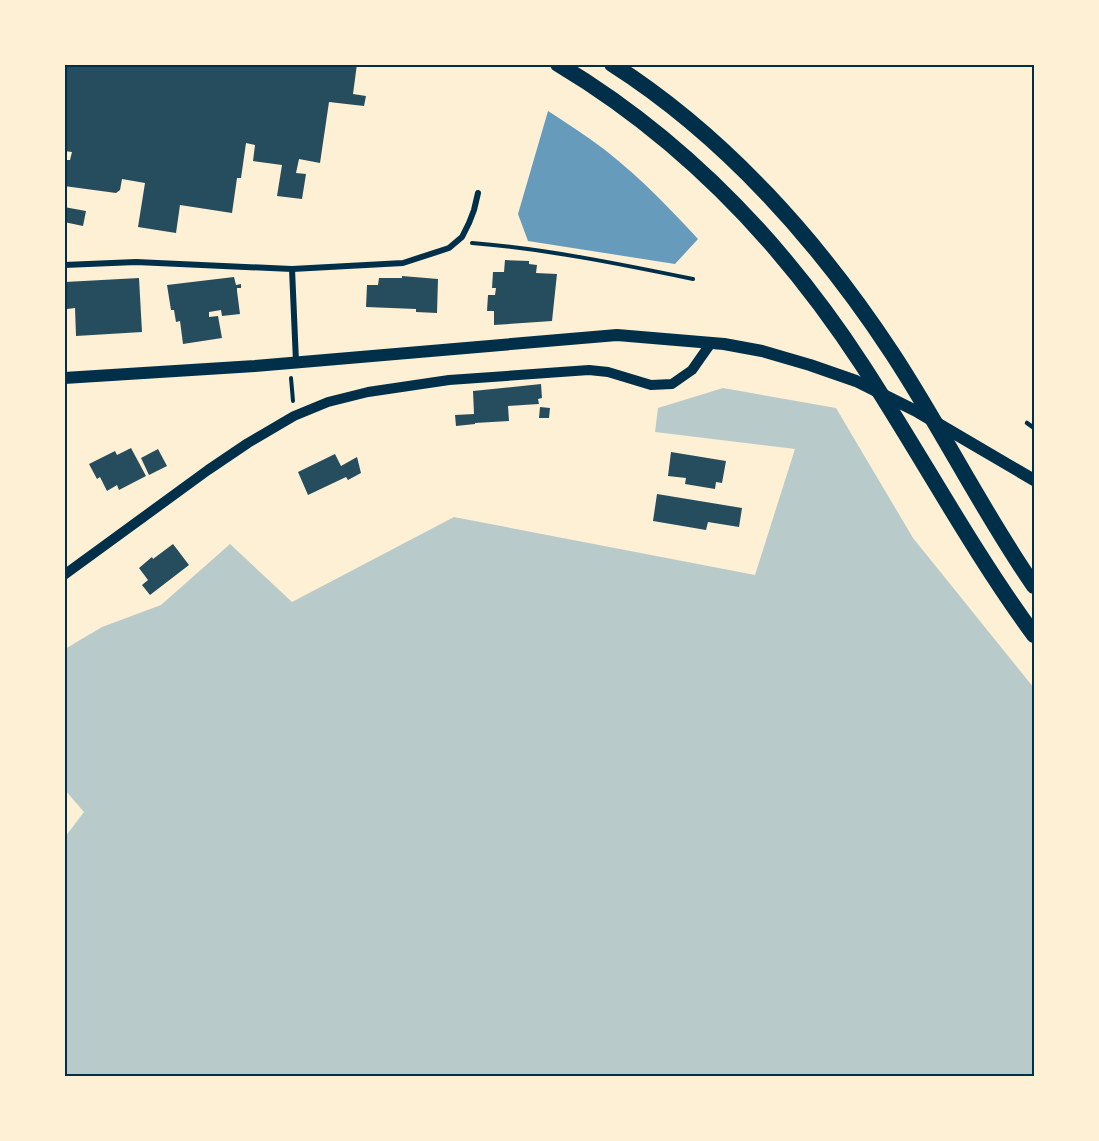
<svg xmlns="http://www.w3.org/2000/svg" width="1099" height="1141" font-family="'IBM Plex Sans',sans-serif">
	<rect width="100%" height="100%" fill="#fdf0d5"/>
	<polygon fill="#b9caca" points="723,388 836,408 913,538 1034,688 1034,1076 65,1076 65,837 84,812 65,790 65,649 102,627 161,605 230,544 292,602 454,517 755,575 795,449 655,432 658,408"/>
	<path fill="#669bbc" d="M548,111c14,9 28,18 42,28 40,28 75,64 108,100l-23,25 -147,-23 -10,-27z"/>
	<g fill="#264d5e">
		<polygon points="64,64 357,64 353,94 366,96 364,106 329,102 320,163 299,159 296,173 306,174 302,199 277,196 282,165 253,161 255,145 246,143 241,178 237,178 232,213 180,205 176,233 138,227 145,183 122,179 120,190 116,193 64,186 64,160 70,160 72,152 64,151"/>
		<polygon points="64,207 86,211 83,226 64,222"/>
		<polygon points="505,260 529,261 529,264 537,265 536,273 557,274 552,321 494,325 494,311 487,311 488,295 495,295 496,288 492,288 493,272 504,272"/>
		<polygon points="402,276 438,279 437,313 416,312 416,309 366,307 367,285 378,285 379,278 402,278"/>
		<polygon points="234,277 236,285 241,284 241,288 237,288 237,291 240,314 222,316 221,310 209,312 209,317 218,316 222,338 183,344 180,321 176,322 174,310 171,310 167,285"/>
		<polygon points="139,278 142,332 76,336 75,308 67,309 65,282"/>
		<polygon points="541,384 542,398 538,399 539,404 508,406 509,421 475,423 475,424 456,426 455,415 474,414 473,391"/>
		<polygon points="540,407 550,408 549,418 539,418"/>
		<polygon points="131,448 146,476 119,490 117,485 107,491 100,477 97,479 89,464 115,451 117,455"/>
		<polygon points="158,449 167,466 149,475 141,458"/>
		<polygon points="671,452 726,461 722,483 716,482 715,489 685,484 686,478 668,476"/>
		<polygon points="335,454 341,466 357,457 361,473 348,480 346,477 308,495 298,472"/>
		<polygon points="657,494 742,508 739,527 708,522 706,530 653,521"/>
		<polygon points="173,544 189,565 150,595 142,585 148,580 139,568 152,557 153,559"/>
	</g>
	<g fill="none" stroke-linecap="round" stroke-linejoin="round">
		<g stroke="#003049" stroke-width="4">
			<path d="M472,243c74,6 148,21 221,36"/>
			<polyline points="291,378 293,401"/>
		</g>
		<polyline stroke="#003049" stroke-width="4.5" points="1027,423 1034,428"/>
		<g stroke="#003049" stroke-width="6">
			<polyline points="64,265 136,262 292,269 296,362"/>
			<polyline points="292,269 403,263 449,248 462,237 469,223 474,210 478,193"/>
		</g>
		<polyline stroke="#003049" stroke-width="10" points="64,575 208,470 248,443 294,416 328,402 368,392 449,380 589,370 608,372 651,385 672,384 692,370 711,343"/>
		<polyline stroke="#003049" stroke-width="12" points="64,378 255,366 617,335 724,344 762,351 810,365 856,381 918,412 1034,480"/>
		<g stroke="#003049" stroke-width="16">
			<path d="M558,64c127,76 225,179 305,302 58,89 108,183 171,269"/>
			<path d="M612,64c113,72 207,178 280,289 50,76 90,158 142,233"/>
		</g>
	</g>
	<rect width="1099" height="1141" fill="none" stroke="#fdf0d5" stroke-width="132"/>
	<rect x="66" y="66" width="967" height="1009" fill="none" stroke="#003049" stroke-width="2"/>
</svg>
